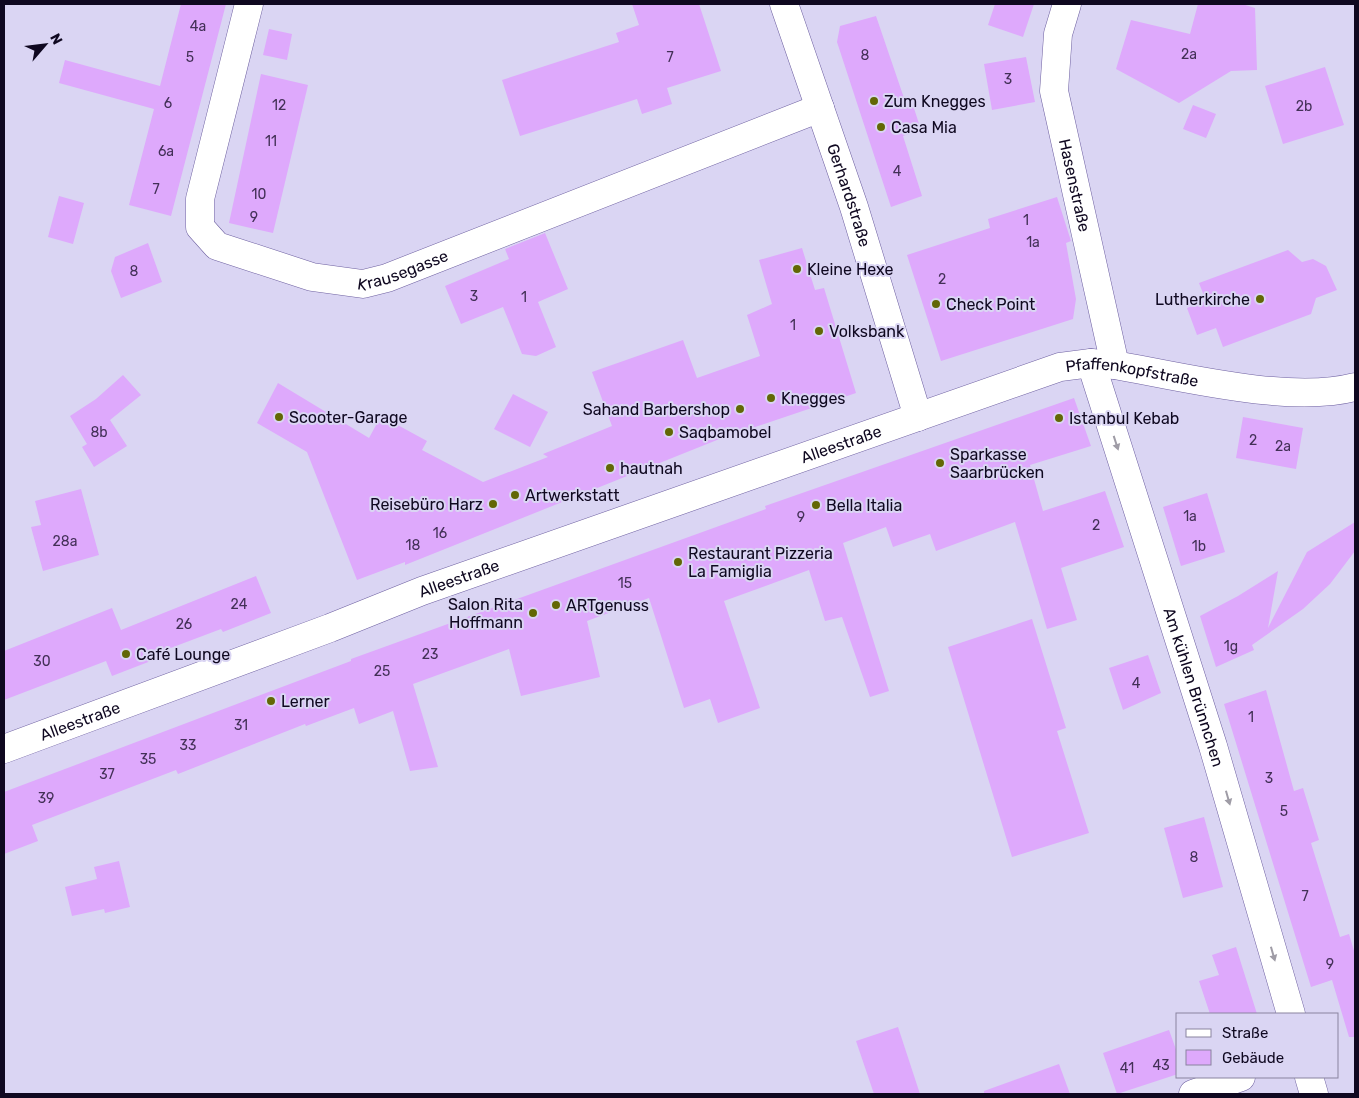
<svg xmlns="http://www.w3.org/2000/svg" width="1359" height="1098" font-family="Rubik,sans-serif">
	<rect width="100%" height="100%" fill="#dad5f3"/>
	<g fill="#dea9fc">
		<polygon points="181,4 226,4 171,216 129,205 154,109 59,83 65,60 160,86"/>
		<polygon points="632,4 699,4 721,71 667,88 672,104 642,114 637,99 520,136 502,80 619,42 616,33 639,25"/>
		<polygon points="995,4 1034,4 1023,37 988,25"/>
		<polygon points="1198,4 1242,4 1255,8 1257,70 1231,71 1179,103 1116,69 1131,20 1190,34"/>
		<polygon points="876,16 905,101 911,99 921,130 903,136 922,196 891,207 837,42 840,26"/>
		<polygon points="269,29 292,34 287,60 263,55"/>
		<polygon points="1026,57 1035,102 992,110 984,64"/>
		<polygon points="1325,67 1344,125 1283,144 1265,86"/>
		<polygon points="261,74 308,85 273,233 229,223"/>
		<polygon points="1193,105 1216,114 1206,138 1183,129"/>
		<polygon points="59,196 84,203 73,244 48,237"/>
		<polygon points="1057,197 1071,241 1066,243 1076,299 1073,319 941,361 907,255 990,228 988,219"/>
		<polygon points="545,233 568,289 538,302 556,347 536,356 522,354 503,307 461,324 445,286 509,259 505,249"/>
		<polygon points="148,243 162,282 121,298 111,271 115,257"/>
		<polygon points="802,248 815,290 824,288 856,393 717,440 405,565 405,562 357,580 307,452 257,423 278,383 369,438 381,416 427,441 422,450 483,482 548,457 543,454 612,426 592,372 683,340 697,378 760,356 747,315 772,304 759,260"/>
		<polygon points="1288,250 1302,262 1313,259 1326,266 1337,290 1316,298 1311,314 1223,347 1216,328 1197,335 1187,308 1206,301 1199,283"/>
		<polygon points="123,375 141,395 110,420 127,446 94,467 82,447 87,444 70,416 96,399"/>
		<polygon points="513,394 548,412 530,447 494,429"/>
		<polygon points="1074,398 1091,446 1030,465 1043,511 1105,491 1124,547 1061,568 1077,620 1047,629 1015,522 936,551 930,534 893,547 886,527 843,543 889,691 870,697 842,617 825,621 809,570 724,601 760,708 718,723 710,699 684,708 649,598 587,621 600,677 521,696 509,649 413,684 438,767 410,771 393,711 359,724 354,708 306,726 305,724 178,774 176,770 32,825 38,841 4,854 4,792 351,661 351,659 766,509 765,506"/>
		<polygon points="1243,417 1303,428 1296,469 1236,458"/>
		<polygon points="81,489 99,555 43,571 31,527 41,525 35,501"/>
		<polygon points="1207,493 1225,552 1181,566 1163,507"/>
		<polygon points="1355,522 1355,551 1330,584 1303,609 1252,645 1254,650 1216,667 1200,616 1238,596 1278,571 1268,628 1307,552"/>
		<polygon points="256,576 271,613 223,632 221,629 168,649 169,654 112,676 106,661 4,700 4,651 112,608 121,630"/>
		<polygon points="1032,619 1066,728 1057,731 1089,833 1012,857 948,647"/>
		<polygon points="1148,655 1161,693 1123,710 1109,668"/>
		<polygon points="1266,690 1294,791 1303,788 1319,840 1311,843 1340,937 1349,934 1355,954 1355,1037 1349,1037 1332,980 1311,987 1224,704"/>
		<polygon points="1204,817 1223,887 1183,898 1164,828"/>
		<polygon points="119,861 130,907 105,913 104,909 72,916 65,887 97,879 94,867"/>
		<polygon points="1236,947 1257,1014 1210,1014 1199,981 1219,975 1212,955"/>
		<polygon points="898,1027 920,1094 874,1094 856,1041"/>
		<polygon points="1169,1030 1178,1055 1178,1074 1117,1094 1103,1053"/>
		<polygon points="1059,1064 1070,1094 984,1094 984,1091"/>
	</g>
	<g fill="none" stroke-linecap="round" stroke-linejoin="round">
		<g stroke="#6e60a1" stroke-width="29">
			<g id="minor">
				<path id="s1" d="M249,4l-49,195v28l17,19 95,31 51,7 24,-6 433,-170"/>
				<path id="s2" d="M784,4l70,203 64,210"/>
				<path id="s3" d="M1067,4l-9,30 -4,57 61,274"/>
				<path id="s4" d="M1091,363l122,383 78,268"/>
				<path id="s5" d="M4,749l326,-121 92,-37 638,-224 31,-4 24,2c67,12 175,39 240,22"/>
				<polyline points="1309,1077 1314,1094"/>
				<polyline points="1193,1094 1241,1077"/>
			</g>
		</g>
		<use href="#minor" stroke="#fff" stroke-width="28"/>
	</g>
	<defs><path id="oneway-solid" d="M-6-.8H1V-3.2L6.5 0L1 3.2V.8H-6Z" transform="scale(1.25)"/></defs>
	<g fill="#9f9ca6">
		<use href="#oneway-solid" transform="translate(1116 443) rotate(72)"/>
		<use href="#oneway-solid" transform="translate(1228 798) rotate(74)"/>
		<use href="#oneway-solid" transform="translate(1273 954) rotate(74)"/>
	</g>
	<g fill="#626705" stroke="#dad5f3" stroke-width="2">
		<circle cx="874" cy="101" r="5"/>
		<circle cx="881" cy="127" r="5"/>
		<circle cx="797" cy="269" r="5"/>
		<circle cx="1260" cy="299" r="5"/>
		<circle cx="936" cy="304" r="5"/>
		<circle cx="819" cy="331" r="5"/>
		<circle cx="771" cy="398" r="5"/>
		<circle cx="740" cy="409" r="5"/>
		<circle cx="279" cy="417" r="5"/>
		<circle cx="1059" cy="418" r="5"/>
		<circle cx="669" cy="432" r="5"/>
		<circle cx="940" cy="463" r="5"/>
		<circle cx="610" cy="468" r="5"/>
		<circle cx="515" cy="495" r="5"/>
		<circle cx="493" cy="504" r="5"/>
		<circle cx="816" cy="505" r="5"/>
		<circle cx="678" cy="562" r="5"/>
		<circle cx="556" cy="605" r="5"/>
		<circle cx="533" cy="613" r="5"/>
		<circle cx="126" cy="654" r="5"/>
		<circle cx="271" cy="701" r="5"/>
	</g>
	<g text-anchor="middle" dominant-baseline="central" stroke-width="4" stroke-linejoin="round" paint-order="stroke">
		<g font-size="14" fill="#433057">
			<text x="198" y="26">4a</text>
			<text x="1189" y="54">2a</text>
			<text x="865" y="55">8</text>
			<text x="190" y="57">5</text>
			<text x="670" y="57">7</text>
			<text x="1008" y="79">3</text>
			<text x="168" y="103">6</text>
			<text x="279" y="105">12</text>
			<text x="1304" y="106">2b</text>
			<text x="271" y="141">11</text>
			<text x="166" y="151">6a</text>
			<text x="897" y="171">4</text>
			<text x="156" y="189">7</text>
			<text x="259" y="194">10</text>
			<text x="254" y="217">9</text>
			<text x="1026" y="220">1</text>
			<text x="1033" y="242">1a</text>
			<text x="134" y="271">8</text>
			<text x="942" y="279">2</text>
			<text x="474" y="296">3</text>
			<text x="524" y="297">1</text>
			<text x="793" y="325">1</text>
			<text x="99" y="432">8b</text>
			<text x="1253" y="440">2</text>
			<text x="1283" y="446">2a</text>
			<text x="1190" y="516">1a</text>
			<text x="801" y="517">9</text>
			<text x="1096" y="525">2</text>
			<text x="440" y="533">16</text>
			<text x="65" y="541">28a</text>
			<text x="413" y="545">18</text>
			<text x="1199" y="546">1b</text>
			<text x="625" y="583">15</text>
			<text x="239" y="604">24</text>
			<text x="184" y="624">26</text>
			<text x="1231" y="646">1g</text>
			<text x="430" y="654">23</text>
			<text x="42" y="661">30</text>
			<text x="382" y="671">25</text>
			<text x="1136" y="683">4</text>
			<text x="1251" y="717">1</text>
			<text x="241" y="725">31</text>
			<text x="188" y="745">33</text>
			<text x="148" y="759">35</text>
			<text x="107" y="774">37</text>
			<text x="1269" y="778">3</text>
			<text x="46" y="798">39</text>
			<text x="1284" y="811">5</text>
			<text x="1194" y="857">8</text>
			<text x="1305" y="896">7</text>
			<text x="1330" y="964">9</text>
			<text x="1161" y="1065">43</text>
			<text x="1127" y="1068">41</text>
		</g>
		<g font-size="16" fill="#0f0820" stroke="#dad5f3" text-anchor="start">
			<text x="884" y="101">Zum Knegges</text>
			<text x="891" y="127">Casa Mia</text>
			<text x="807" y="269">Kleine Hexe</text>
			<text x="1250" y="299" text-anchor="end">Lutherkirche</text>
			<text x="946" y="304">Check Point</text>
			<text x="829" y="331">Volksbank</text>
			<text x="781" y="398">Knegges</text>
			<text x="730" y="409" text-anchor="end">Sahand Barbershop</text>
			<text x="289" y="417">Scooter-Garage</text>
			<text x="1069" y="418">Istanbul Kebab</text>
			<text x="679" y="432">Saqbamobel</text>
			<text x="950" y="454">Sparkasse<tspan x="950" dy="18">Saarbrücken</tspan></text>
			<text x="620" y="468">hautnah</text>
			<text x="525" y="495">Artwerkstatt</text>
			<text x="483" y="504" text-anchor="end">Reisebüro Harz</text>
			<text x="826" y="505">Bella Italia</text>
			<text x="688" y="553">Restaurant Pizzeria<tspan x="688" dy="18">La Famiglia</tspan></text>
			<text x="523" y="604" text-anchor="end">Salon Rita<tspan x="523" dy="18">Hoffmann</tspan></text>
			<text x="566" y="605">ARTgenuss</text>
			<text x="136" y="654">Café Lounge</text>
			<text x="281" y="701">Lerner</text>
		</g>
		<g font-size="16" fill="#0f0820" stroke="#dad5f3">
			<text stroke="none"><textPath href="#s3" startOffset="185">Hasenstraße</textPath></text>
			<text stroke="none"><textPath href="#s2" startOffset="202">Gerhardstraße</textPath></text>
			<text stroke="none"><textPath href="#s1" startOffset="448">Krausegasse</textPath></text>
			<text stroke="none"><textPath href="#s5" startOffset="1196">Pfaffenkopfstraße</textPath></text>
			<text stroke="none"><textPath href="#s5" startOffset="891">Alleestraße</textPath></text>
			<text stroke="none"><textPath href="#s5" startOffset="486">Alleestraße</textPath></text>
			<text stroke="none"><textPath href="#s4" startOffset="340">Am kühlen Brünnchen</textPath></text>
			<text stroke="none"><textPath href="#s5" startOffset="81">Alleestraße</textPath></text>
		</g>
	</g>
	<rect width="1359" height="1098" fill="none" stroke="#0f0820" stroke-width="10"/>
	<rect x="1176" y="1013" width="162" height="65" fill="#dad5f3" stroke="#89839f"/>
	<rect x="1186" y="1029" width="25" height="8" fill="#ffffff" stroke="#89839f"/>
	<text x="1222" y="1038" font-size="15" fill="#0f0820">Straße</text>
	<rect x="1186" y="1050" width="25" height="15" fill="#dea9fc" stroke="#89839f"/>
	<text x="1222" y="1063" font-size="15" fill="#0f0820">Gebäude</text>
	<g transform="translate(45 45) rotate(62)" stroke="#dad5f3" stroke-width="4" paint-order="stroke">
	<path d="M0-4L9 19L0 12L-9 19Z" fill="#0f0820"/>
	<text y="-8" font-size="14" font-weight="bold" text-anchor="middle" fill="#0f0820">N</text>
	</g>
</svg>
